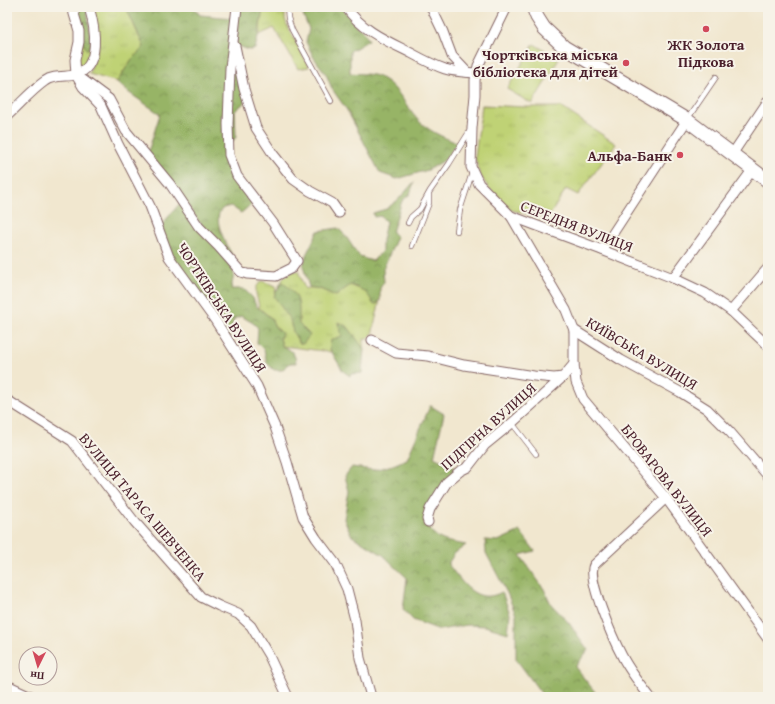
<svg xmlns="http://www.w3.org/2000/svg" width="775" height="704" font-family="'Gentium Book Plus',serif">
	<defs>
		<pattern id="grass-tufts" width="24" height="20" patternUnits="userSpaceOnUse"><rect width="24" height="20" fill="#bfd275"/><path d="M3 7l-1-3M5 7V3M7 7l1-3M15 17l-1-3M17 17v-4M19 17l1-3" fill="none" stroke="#a6b465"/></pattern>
		<pattern id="forest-crowns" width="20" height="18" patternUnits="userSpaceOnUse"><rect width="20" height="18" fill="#97b466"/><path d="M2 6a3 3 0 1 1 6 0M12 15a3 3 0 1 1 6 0" fill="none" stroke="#7d9254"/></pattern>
	</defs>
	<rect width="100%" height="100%" fill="#f7f3e8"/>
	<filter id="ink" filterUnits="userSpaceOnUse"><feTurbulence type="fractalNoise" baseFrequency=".025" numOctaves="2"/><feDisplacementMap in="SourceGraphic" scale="8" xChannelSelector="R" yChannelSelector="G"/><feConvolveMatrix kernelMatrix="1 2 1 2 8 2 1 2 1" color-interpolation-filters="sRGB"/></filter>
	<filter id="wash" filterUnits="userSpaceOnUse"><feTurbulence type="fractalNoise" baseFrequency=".012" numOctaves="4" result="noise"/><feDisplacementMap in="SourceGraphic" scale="16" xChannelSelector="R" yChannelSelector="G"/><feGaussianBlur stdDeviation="0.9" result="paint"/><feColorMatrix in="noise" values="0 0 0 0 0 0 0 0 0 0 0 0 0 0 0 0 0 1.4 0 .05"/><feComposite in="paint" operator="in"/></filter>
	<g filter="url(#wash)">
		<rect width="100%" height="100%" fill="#f1e7cf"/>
		<g fill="url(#grass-tufts)" stroke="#847850">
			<polygon points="92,7 126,7 144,47 132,59 117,82 89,74 97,51"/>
			<polygon points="263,7 285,7 285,19 287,25 309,67 298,69 274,28 259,35"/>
			<polygon points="81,33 91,44 88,62 80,69 77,58"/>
			<polygon points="482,105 526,107 561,107 616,144 578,195 566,189 548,218 510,210 488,187 480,175 475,157"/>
			<path d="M294,271h4l7,18c10,-4 22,3 31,7l14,-11 15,6 12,13 3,-4 -8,35 -2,2 -6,2v10l-26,-26 4,13 -12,13 1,3 -49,-6 -2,-8 2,-5 -7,-6 -4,-9 -12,-10c-1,-12 -8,-19 3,-27l14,5 -1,8 9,-17z"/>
		</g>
		<g fill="url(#forest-crowns)" stroke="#706a48">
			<polygon points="74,7 87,7 91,44 87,50 83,43"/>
			<path d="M126,7h67l7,8 33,3 13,83 -11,10 1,26c-2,3 -7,7 -9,10 -6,16 17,43 26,56l-12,10 -10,-7c-3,1 -7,1 -9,3 -11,10 5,36 10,46l-5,-3 -22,-22 -57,-78 12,-38 -32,-22 -11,-10 15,-23 12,-12z"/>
			<polygon points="239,7 263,7 259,32 255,49 249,50 236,45"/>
			<path d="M298,7h44l11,16 11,9 5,8 -13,8 -6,3v22c10,1 24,0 33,6 15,8 23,28 34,40 11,12 26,18 40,24l-12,17 -17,10 -31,9 -17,-6 -33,-63 -15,-21 -6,-15 -12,-16 -8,-16 3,-13 -6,-14z"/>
			<path d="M414,182l-4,12 -8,7 -10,31 5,5 -14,32 1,13 -4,6v12l-3,4h-4c-4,-11 -12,-16 -23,-19l-14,11 -16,-7 -11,-2 -6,-21 3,-11 12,-24 20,-3c4,4 8,8 11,13 8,12 9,17 24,20l9,-10v-11l4,-18 -5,-6 -7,1 -1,-4 13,-4 12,-9z"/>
			<path d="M180,203l50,60 4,11 -3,15h13l9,9 3,8 15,12 4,9 7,6 -2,5 2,8c10,4 13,7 14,17 -7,0 -9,0 -13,7h-9l-7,-7 -3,-13 -7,-7 1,-15 -5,-5 -12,-7 -7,3 -5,18 -59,-81 -11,-28z"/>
			<path d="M282,282c19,14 17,20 17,42l11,11 -7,9 -4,-1 -6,-11 -3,-12 -16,-24z"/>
			<polygon points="338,322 348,327 364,349 362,373 351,374 350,376 343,371 330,349 331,340 342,336"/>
			<path d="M430,406h1l13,8 -10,43 25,13 -13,11 -19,45c13,17 19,15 39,19l-12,9 -6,10c14,18 28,42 54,28l8,22 -2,19 -23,-7 -18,-1 -27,5 -27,-10 -10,-11 4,-31 -24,-23 -31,-19 -8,-17 5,-28 -4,-15 7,-9 21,3 20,-5 14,-6z"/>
			<polygon points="520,531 535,551 520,555 544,589 551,604 569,623 588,650 575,667 599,697 544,697 516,659 516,615 507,593 486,553 485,540 498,541"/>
		</g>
		<polygon fill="#bfd275" stroke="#847850" points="534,44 559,59 532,104 507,89"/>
	</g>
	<g filter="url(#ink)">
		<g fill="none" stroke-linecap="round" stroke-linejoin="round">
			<g stroke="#846564" stroke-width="6">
				<g id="lane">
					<polyline points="287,7 288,18 292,30 331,101"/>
					<polyline points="688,118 716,77"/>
					<polyline points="408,223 411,217 420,209 430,191 449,164 471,129"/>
					<polyline points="457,231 460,210 472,173"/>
					<polyline points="412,246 429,203 429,194"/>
					<polyline points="512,423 536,454"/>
				</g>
			</g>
			<g stroke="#846564" stroke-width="11">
				<g id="street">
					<polyline points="72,7 79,31 79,42 75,60 76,75 83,87 101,106 118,144 150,206 169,257 215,320 257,386 275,427 287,462 303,517 316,538 335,563 347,589 355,620 360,658 370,693 370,697"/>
					<path d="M346,7c15,23 41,34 65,46 11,6 22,12 34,16 10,3 20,3 31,4"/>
					<polyline points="431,7 443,32 452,56 467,72"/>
					<polyline points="507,7 478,66 475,80 475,95 472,128 471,167 479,184 511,216 602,250 673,278 705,293 731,311 768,346"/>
					<polyline points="235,46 244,89 256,128 273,154 293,179 310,191 332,203 339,213"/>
					<polyline points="82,79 109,99 126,131 170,184 199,227 218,246 241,272 247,274 276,276 292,268 297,261 273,223 237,176 229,155 228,124 230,68 237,7"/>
					<path d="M7,116c12,-11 25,-26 38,-35 8,-6 21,-4 30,-6 27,-8 20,-48 14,-68"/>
					<polyline points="733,153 768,101"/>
					<polyline points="511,216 566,310 574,330 621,360 680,392 707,409 730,432 768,476"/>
					<polyline points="602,250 687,120"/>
					<polyline points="673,278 753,169"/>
					<polyline points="731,311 768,268"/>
					<polyline points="574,330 574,364 576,382 583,399 666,498 768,639"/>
					<polyline points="372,340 396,353 428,356 464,365 534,376 554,378 563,377 574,364"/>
					<polyline points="7,400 72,441 134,521 201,597 219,606 238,614 251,626 269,656 288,697"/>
					<polyline points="428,522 427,519 430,509 447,482 460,471 468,467 485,445 512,423 563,377"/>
					<polyline points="7,685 33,697"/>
					<path d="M650,697c-10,-13 -21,-27 -28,-41 -8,-15 -36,-78 -28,-91l72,-67"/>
				</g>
			</g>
			<g stroke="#846564" stroke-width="15">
				<polyline id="secondary" points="533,7 537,17 544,28 564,47 687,120 768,181"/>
			</g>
			<use href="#lane" stroke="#fff" stroke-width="4.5"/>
			<use href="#street" stroke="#fff" stroke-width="9"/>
			<use href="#secondary" stroke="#fff" stroke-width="13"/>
		</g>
	</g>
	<g fill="#d1495b" stroke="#f7f3e8" stroke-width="1.5">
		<circle cx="706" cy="29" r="4"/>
		<circle cx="626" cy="63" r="4"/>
		<circle cx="680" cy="155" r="4"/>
	</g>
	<g text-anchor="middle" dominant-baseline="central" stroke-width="4" stroke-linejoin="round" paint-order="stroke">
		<g font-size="15" font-weight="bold" fill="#4a1f2b" stroke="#f7f3e8" text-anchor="end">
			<text x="706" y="44" text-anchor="middle">ЖК Золота<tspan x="706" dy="17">Підкова</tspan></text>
			<text x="618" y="54">Чортківська міська<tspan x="618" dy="17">бібліотека для дітей</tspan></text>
			<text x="672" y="155">Альфа-Банк</text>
		</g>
		<g font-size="15" fill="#4a1f2b" stroke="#f7f3e8">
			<text transform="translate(577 226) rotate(21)">СЕРЕДНЯ ВУЛИЦЯ</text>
			<text transform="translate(222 307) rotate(57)">ЧОРТКІВСЬКА ВУЛИЦЯ</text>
			<text transform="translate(642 353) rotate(31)">КИЇВСЬКА ВУЛИЦЯ</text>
			<text transform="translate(488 426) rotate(-42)">ПІДГІРНА ВУЛИЦЯ</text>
			<text transform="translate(667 480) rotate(52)">БРОВАРОВА ВУЛИЦЯ</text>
			<text transform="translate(143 507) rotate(50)">ВУЛИЦЯ ТАРАСА ШЕВЧЕНКА</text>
		</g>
	</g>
	<rect width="775" height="704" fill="none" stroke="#f7f3e8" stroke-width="24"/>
	<g transform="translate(38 666) rotate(185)"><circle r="19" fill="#f7f3e8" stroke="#b29e9c"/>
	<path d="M0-3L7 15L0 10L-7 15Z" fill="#d1495b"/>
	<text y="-6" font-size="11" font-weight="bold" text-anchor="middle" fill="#4a1f2b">Пн</text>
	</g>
</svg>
